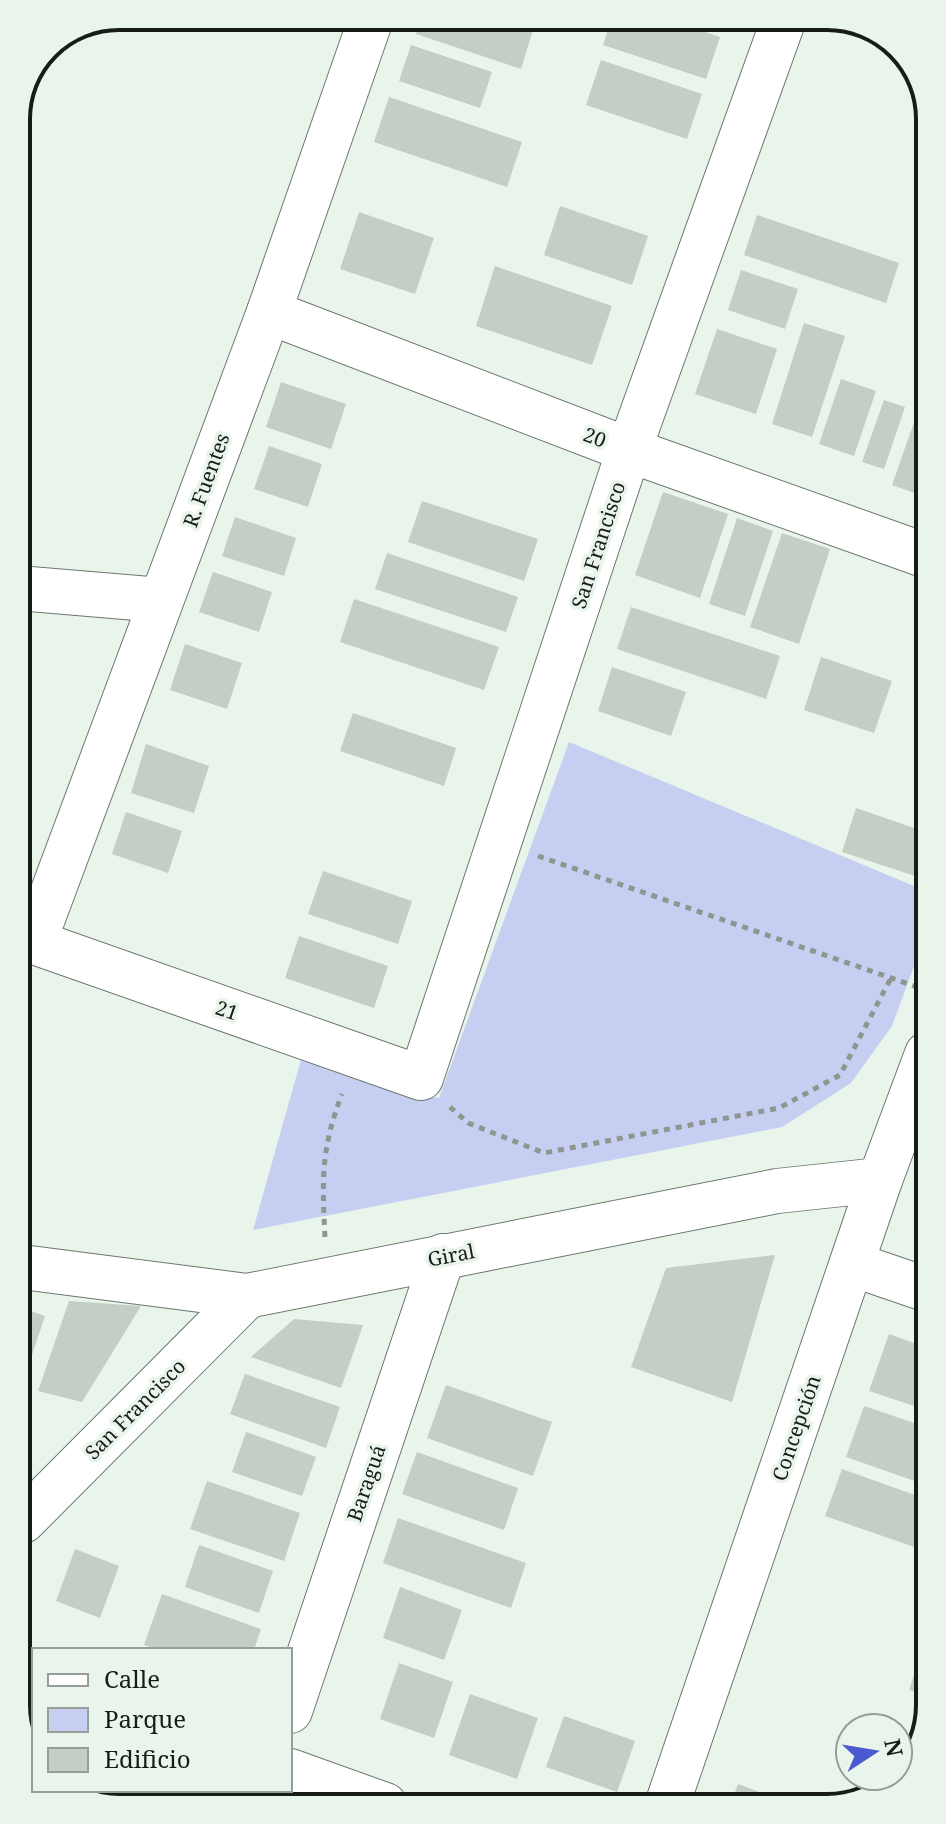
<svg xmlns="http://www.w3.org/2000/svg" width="946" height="1824" font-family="'Noto Serif',serif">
	<rect width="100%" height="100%" fill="#e9f5eb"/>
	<polygon fill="#c6cff2" points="569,742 926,891 926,934 892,1026 851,1083 782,1127 253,1230 302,1056 439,1098"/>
	<g fill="#c3cec4">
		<polygon points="422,16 504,16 534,27 521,69 416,34"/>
		<polygon points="612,16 659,16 720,37 706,79 603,45"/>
		<polygon points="411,45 492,72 480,108 399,81"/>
		<polygon points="601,60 702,94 687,139 586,105"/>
		<polygon points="389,97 522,142 507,187 374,142"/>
		<polygon points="560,206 648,236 632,285 544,255"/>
		<polygon points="359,212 434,238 415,294 340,269"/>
		<polygon points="757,215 899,263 886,303 744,255"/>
		<polygon points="495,266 612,306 592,365 476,326"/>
		<polygon points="741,270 798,289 785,329 728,310"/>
		<polygon points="804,323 845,336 812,437 772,424"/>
		<polygon points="717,329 777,349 756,414 695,394"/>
		<polygon points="841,379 876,391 854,456 819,444"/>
		<polygon points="281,382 346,404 331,449 266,427"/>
		<polygon points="884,400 905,407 884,469 862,462"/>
		<polygon points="918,411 924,413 924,484 920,495 892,485"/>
		<polygon points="269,446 322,464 308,507 254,489"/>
		<polygon points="663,492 728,514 700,598 635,575"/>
		<polygon points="422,501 538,539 524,581 408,542"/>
		<polygon points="235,517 296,538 284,576 222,556"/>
		<polygon points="737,518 773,531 745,616 709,604"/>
		<polygon points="782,533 830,549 799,644 750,627"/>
		<polygon points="387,553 518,597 506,632 375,589"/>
		<polygon points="213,572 272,592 259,632 199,612"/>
		<polygon points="354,599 499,647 484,690 340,642"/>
		<polygon points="631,607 780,656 766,699 617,649"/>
		<polygon points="185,644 242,663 227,709 170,690"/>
		<polygon points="821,657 892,681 874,733 804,710"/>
		<polygon points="612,667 686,692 671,736 598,711"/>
		<polygon points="353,713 456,748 444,786 340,751"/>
		<polygon points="146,744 209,766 194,813 131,793"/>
		<polygon points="856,808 926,832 924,879 842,852"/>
		<polygon points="126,812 182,831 168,873 112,854"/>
		<polygon points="323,871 412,901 398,944 308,914"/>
		<polygon points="299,936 388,966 374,1008 285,978"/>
		<polygon points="775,1255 732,1402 631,1367 666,1268"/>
		<polygon points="69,1301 141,1306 82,1402 38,1391"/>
		<polygon points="22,1308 45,1316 23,1382 22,1382"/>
		<polygon points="294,1319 363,1325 341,1388 251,1357"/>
		<polygon points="889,1334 928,1348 929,1411 869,1391"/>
		<polygon points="245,1374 340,1407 326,1448 230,1414"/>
		<polygon points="446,1385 552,1422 533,1476 427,1438"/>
		<polygon points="864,1406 929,1428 929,1486 846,1457"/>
		<polygon points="246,1432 316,1457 302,1496 232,1472"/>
		<polygon points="417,1452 518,1488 504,1530 402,1494"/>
		<polygon points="842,1469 929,1500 929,1514 917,1548 825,1516"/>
		<polygon points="207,1481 300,1513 284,1561 190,1529"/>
		<polygon points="398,1518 526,1563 511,1608 383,1563"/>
		<polygon points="199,1545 273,1571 259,1613 185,1587"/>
		<polygon points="75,1549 119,1566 100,1618 56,1601"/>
		<polygon points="400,1587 462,1610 444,1660 383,1638"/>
		<polygon points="162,1594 261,1629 254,1650 159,1650 144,1645"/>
		<polygon points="925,1641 930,1642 930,1697 909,1690"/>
		<polygon points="399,1663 453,1682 434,1738 380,1719"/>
		<polygon points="470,1694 538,1718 517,1779 449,1755"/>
		<polygon points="564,1716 635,1741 617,1792 546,1767"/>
		<polygon points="865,1776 896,1776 864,1800 858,1798"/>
		<polygon points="738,1784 783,1801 732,1801"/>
		<polygon points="75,1790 186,1790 180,1807 112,1808 74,1795"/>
	</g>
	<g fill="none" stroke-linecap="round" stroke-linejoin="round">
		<g stroke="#6d776e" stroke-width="46">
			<g id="minor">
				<polyline points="372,16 269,312 34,942 421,1078 629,450 785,16"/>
				<polyline points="269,312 629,450 924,555"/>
				<polyline points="18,588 161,600"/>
				<polyline points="852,1264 928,1290"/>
				<polyline points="22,1267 247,1296 777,1191 880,1180"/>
				<polyline points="23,1521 247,1296"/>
				<polyline points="24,1679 34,1682"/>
				<polyline points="290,1711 443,1256"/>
				<polyline points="290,1771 385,1805"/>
				<polyline points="668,1802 880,1180 927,1054"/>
				<polyline points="257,1806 263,1790"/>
			</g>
		</g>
		<g stroke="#8e968f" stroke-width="5" stroke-dasharray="6 6" stroke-linecap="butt">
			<polyline points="538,856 926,990"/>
			<polyline points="450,1107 468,1123 544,1153 779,1108 840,1075 891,978"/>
			<path d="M325,1237c-3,-57 -4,-89 17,-143"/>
		</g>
		<use href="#minor" stroke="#fff" stroke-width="44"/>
	</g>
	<g text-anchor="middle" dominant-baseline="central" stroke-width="7" stroke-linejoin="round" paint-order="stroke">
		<g font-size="20" fill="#181c18" stroke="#e9f5eb">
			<text transform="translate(595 437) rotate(21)">20</text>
			<text transform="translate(206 480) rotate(-70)">R. Fuentes</text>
			<text transform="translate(598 545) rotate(-72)">San Francisco</text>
			<text transform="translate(227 1010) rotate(19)">21</text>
			<text transform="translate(451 1255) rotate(-11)">Giral</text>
			<text transform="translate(135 1409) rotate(-45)">San Francisco</text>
			<text transform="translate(796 1428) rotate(-71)">Concepción</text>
			<text transform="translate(366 1483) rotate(-71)">Baraguá</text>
		</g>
	</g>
	<path d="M0 0H946V1824H0ZM119 30H827A89 89 0 0 1 916 119V1705A89 89 0 0 1 827 1794H119A89 89 0 0 1 30 1705V119A89 89 0 0 1 119 30Z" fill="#e9f5eb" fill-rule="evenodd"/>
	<path fill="none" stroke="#181c18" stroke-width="4" d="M119 30H827A89 89 0 0 1 916 119V1705A89 89 0 0 1 827 1794H119A89 89 0 0 1 30 1705V119A89 89 0 0 1 119 30Z"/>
	<rect x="32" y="1648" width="260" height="144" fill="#e9f5eb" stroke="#959e97" stroke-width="2"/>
	<rect x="48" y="1674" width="40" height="12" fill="#ffffff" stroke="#959e97" stroke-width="2"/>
	<text x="104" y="1688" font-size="24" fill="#181c18">Calle</text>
	<rect x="48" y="1708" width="40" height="24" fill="#c6cff2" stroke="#959e97" stroke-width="2"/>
	<text x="104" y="1728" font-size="24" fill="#181c18">Parque</text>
	<rect x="48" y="1748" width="40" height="24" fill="#c3cec4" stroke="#959e97" stroke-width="2"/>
	<text x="104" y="1768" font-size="24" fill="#181c18">Edificio</text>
	<g transform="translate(874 1752) rotate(78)"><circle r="38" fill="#e9f5eb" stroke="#959e97" stroke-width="2"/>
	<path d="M0-6L14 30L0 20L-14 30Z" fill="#4d59cf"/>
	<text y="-12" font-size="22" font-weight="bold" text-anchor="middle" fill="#181c18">N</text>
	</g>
</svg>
